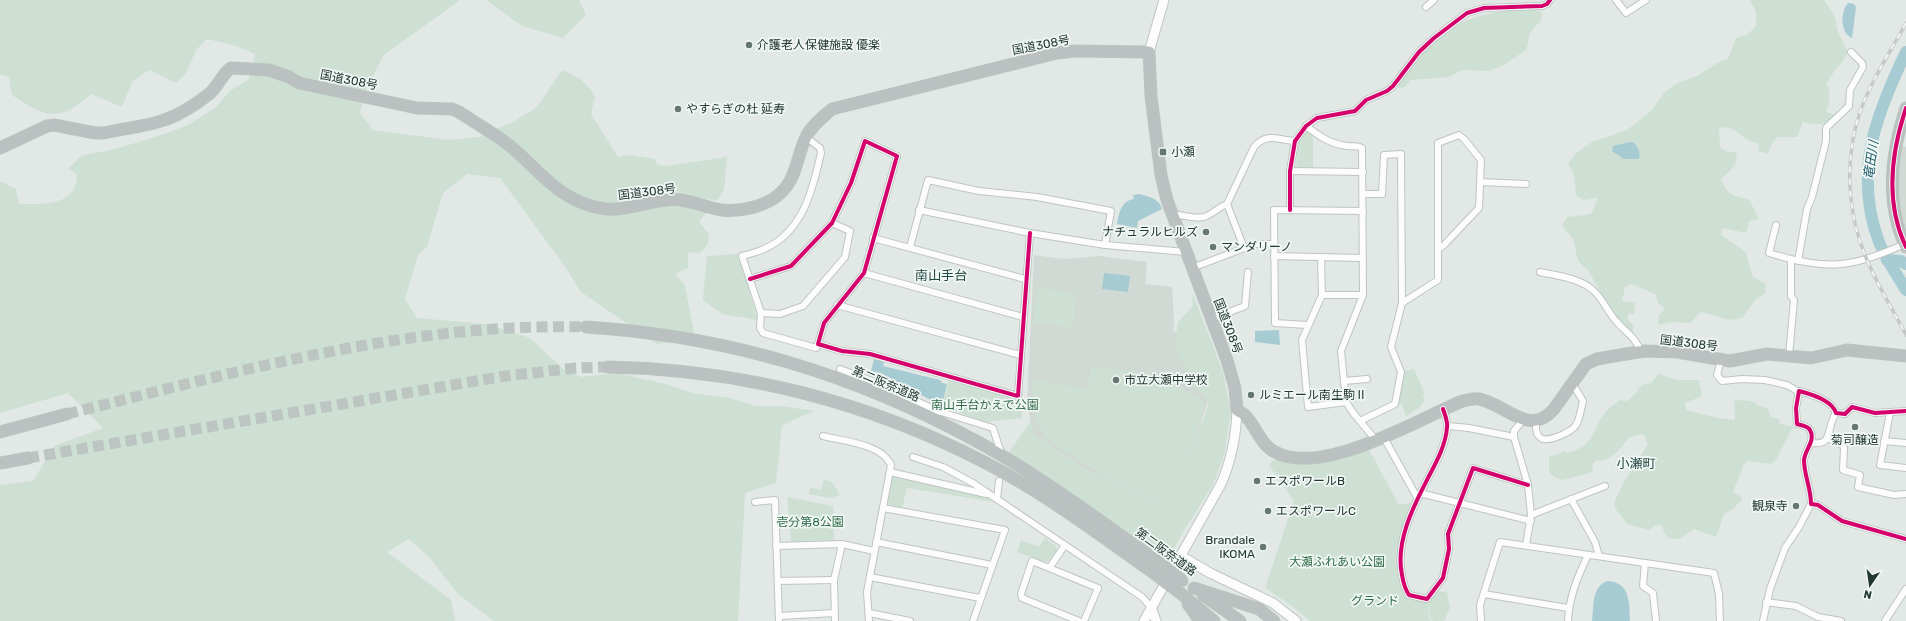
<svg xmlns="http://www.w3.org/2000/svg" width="1906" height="621" font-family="Rubik,'Noto Sans JP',sans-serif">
	<rect width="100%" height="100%" fill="#e2e8e5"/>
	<g fill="#d1d9d5">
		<polygon points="1902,146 1906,147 1906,232 1897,205 1896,179"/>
		<polygon points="1034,255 1064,259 1099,256 1147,262 1145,284 1172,287 1174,322 1173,331 1199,336 1208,400 1193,447 1183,467 1154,501 1086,470 1034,435 1027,405"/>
	</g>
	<g fill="#cde0d3">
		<path d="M0,0h460l-76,55 -19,36 -5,22 13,17 75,10 31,-3 34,-15 24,-15 25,-37c15,6 25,12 33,26l-4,18 27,43 12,-2 25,4 2,6 9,1 61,-9 -3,33 -6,10 -24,-2 7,12 5,3 -7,9 10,12 -1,10 -8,9 -12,-1v16l-13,6 10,12 10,52 -38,6 -76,-52 -17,-27 -64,-87 -33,-4 -24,19 -16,54 -9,8 -13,44 12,19 69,6 44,14 33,31 19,8 34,-4 50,11 26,9 38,5 26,8h25l33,5 -32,14 -6,58 -31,10 -7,128h-244l-36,-27 -29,-37 -20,-18 -22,13 64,48 4,21h-455v-136l33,-4 21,-35 49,-18 -35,-35 -68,20v-232l16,8 3,15c24,0 58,3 58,-30l-9,-5 14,-14 25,-4 25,-7 32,-10 24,-9 27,-17 15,-17 19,-12 6,-25 -22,-9 -26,-6 -11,11 -10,23 -10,10 -27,-13 -17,12 -10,25 -31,-13c-32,29 -45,24 -79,1l-3,-18 -9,-3z"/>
		<polygon points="486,0 579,0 586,15 563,38 522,26"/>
		<path d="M1749,0h75l10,15 4,17 10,20c-6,12 -16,20 -22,32 6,7 3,19 0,28l10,3 -12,9c-7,-1 -15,1 -21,-2l-6,15h-19l-6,6 -4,11 -10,-3 1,-7c-3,-2 -8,-2 -12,-5 -10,-6 -15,-14 -28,-11l1,19 7,5h9c3,12 -6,19 -15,27 7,17 12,17 28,20l10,20 -10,2 -3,12 -23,-5 -2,7 25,17 6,24 14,8 -1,9 -9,6 -14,19 -12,2 -29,-8 -10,11 -19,-1 -14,3 1,-10 6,-6 -6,-5 -4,-10 -24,-10 -6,3 -3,14 13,2 -1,11h-6v6l5,5v8l-7,-4 -17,-22 -21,-37 -10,-9 -5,-22 -11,-13 5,-9 24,-3 7,-16 -15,2 -7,-5 -2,-21 -6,-10 8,-11 16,-11 35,-12 24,-19 14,-19 13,-9 19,-7 20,-13 11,-4 8,-21 11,-3 9,-9v-15z"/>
		<path d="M1519,9h15l8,4 -1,7 -12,14 -1,10 -2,6 -22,15 -15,6 -27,-1 -13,7 -39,3 -5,7 -6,1 -2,-2c9,-12 17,-27 28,-37 30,-28 55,-36 94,-40z"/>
		<polygon points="1305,131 1309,131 1313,134 1313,167 1299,168 1296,164 1299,141"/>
		<polygon points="738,254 758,320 722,314 703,300 707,256"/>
		<polygon points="1039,288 1074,292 1076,297 1072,328 1034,322 1035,298"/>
		<path d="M1192,292l31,80 8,41 -7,42 -11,30 -30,47 -15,28 -161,-105 24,-34 3,14 52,35 69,31 11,-15 -12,13c-32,-13 -58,-26 -86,-46 -7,-4 -16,-9 -20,-14 -13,-17 -17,-38 -15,-58l55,7 3,-22 80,11 2,4 32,23 -13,42 -5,12 6,-11 16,-45 -12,-14 -23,-40 4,-26 15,-16z"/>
		<polygon points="1414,369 1425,394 1422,397 1425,400 1419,408 1406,416 1402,405 1399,404 1404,371"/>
		<path d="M1659,374l18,6h22l3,14 -2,3 -15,6 1,7 32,8 17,2 -1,-19 9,-1 12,2 2,3 10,3 4,9 8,2 1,5 13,3 -17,33 -5,4 -23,-3 -4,3 -11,28 10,6 -11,12 -8,4 -8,23 -22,-8 -15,10 -10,-1 -4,-4 -3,-8 -7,-1 -6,5 -22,-6 -12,-16 -1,-5 9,-20 25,-39 -4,-9c-17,-2 -17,8 -28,18 -4,3 -9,6 -14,8l-6,-1 -4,5 1,6 -3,2 -28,7 -8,-3 -5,-6v-14l16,-6 3,2c28,-9 22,-21 37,-40 3,-5 10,-9 14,-13l8,1 8,-7 7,-9 9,-2z"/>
		<polygon points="949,379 1021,398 1022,418 985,422 942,406"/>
		<path d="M1367,446l32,59 14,-3c-12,34 -26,60 -7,96l23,4 -1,14 3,5h-121l-18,-15 -27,-18 29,-87 -25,-36 7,-7z"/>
		<polygon points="894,476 988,498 994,502 907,488 902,508 890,505 887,501 891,479"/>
		<polygon points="824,479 832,482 840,495 830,498 809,494 810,487 821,490"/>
		<polygon points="787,497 833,506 834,541 791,542"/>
		<polygon points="1045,538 1056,546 1057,550 1050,561 1045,562 1017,552 1021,540 1039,547"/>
		<polygon points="1437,591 1447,592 1450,608 1444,621 1433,621 1429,616 1429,602"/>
	</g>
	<g fill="#a6cbd2">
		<path d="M1848,3l6,1 2,3 -4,31c-12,-5 -12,-26 -4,-35z"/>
		<path d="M1630,142h3c5,4 8,12 6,17h-15l-12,-8 1,-5z"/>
		<path d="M1139,194c10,3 20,4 23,15l-24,12 -1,7 -20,-4c2,-11 4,-23 17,-25l-1,-4z"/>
		<polygon points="1104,273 1130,276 1128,292 1102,289"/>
		<polygon points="1279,330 1280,345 1255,342 1255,331"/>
		<polygon points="874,359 884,362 883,366 940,380 942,383 947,384 943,401 939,400 938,404 881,373 871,371"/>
		<path d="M1608,581c23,2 21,22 22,40h-38c2,-14 -1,-35 16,-40z"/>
	</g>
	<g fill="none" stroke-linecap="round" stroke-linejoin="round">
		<g stroke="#a6cbd2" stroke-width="12">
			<path d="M1906,52c-30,62 -53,121 -27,190 7,18 18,32 27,48"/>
			<polyline points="1887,260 1901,261 1906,264"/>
		</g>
		<g stroke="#bcc5c1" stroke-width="11" stroke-dasharray="11 5.5" stroke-linecap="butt">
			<path d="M67,414c170,-42 342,-92 519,-87"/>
			<polyline points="28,458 505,376 576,368 608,367"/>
		</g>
		<g stroke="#bfc5c2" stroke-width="8">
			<g id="street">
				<polyline points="1616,0 1626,13 1646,0"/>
				<polyline points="1426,7 1434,0"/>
				<path d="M1306,126c13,10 24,18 41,20 6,1 10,-1 15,2l1,147 -22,56 5,51 8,12 21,25"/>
				<path d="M806,137l14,11 1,5c-8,36 -18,78 -55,95 -8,4 -16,6 -24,8l19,57 19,1 23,-8 42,-49 5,-26 -18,-8"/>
				<polyline points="1290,171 1363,172"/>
				<polyline points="1480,182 1526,184"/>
				<polyline points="1227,204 1244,248"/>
				<polyline points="919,210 1030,233 1105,245 1186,252"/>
				<polyline points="1290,210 1290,171 1295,141 1306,126 1317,118 1355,111 1366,100 1387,91 1393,86 1419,52 1434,38 1467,13 1484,8 1542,6 1547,4 1550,0"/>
				<path d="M1172,214c10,1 22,5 32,3 7,-2 15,-10 23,-13l27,-57c13,-15 23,-7 41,-6"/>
				<path d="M1776,225l-7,28c58,18 81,15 136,-9"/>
				<polyline points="873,238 1025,279"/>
				<polyline points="910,247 928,180 979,191 1037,197 1111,211 1105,245"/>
				<polyline points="1274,256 1363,258"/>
				<polyline points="1321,257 1322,295"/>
				<polyline points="1798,261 1807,209 1812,197 1826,141 1826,128 1849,106 1850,90 1863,67 1862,63 1851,52"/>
				<polyline points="1192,268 1255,244 1273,244"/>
				<path d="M1540,272c18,4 41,6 55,20 8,8 13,20 21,29 11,13 18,14 25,31"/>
				<polyline points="864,273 1023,317"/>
				<polyline points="750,279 791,266 832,223 851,183 865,141 897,156 864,273 824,323 818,344 842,351 870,354 1018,396 1030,233"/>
				<polyline points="1402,303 1438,280 1438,143 1459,135 1464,139 1481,160 1479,208 1444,245 1438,249"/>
				<polyline points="837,305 1020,355"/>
				<polyline points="761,313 760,328 763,333 816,348 818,344"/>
				<polyline points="1212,319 1245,306 1248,272"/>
				<polyline points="1307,325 1275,323 1274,210 1363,211"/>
				<polyline points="1789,356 1794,300 1791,296 1791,260"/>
				<polyline points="1721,360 1717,375 1722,381 1742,379 1765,380 1787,385 1799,392"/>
				<polyline points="840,369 875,382 938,411 993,428 1000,450"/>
				<polyline points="1344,381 1367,379"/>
				<polyline points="1346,402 1308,407 1302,340 1322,295 1363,295"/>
				<path d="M1443,409c2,6 5,13 4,18 -1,17 -10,34 -18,49 -15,29 -34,65 -27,99 1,6 3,14 7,20l18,4 16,-21 6,-29 -1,-15 25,-66 55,17"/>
				<path d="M1906,411l-31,2 -23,-6 -7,7 -9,-1c-4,-13 -25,-19 -37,-22l-3,17 1,16c4,1 11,2 13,6 6,11 -5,19 -6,30 0,15 7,28 7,44l7,1 24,16 64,18"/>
				<polyline points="1890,413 1880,465 1906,468"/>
				<polyline points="1524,419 1514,431 1514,437 1528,485 1531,515 1526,545"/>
				<polyline points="1360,421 1395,404 1401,372 1391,347 1402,303 1401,154 1384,155 1382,194 1363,194"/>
				<path d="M1536,421c0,6 -1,13 5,17 6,5 31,-6 35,-13 4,-6 5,-17 7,-24l-11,-18"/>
				<polyline points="1448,426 1469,428 1514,437"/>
				<path d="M823,436c20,5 59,8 68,29l-24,127 2,29"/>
				<polyline points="1383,436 1418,499"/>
				<polyline points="1827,438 1843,445 1844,448 1843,470 1860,475 1858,487 1894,495 1906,494"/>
				<polyline points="1884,441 1906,443"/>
				<path d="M1812,443c22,3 14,-16 24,-30"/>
				<polyline points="913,457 943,467 973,483 1142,597 1151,607"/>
				<polyline points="890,472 986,494"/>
				<polyline points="1420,493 1531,521"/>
				<polyline points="997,499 999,481"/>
				<polyline points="1571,499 1595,542 1599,556"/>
				<polyline points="755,502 775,500 779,621"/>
				<polyline points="883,508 1005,530 973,621"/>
				<polyline points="1531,515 1605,486"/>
				<polyline points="876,542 992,565"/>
				<polyline points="776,546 842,544 874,551"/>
				<polyline points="1645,563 1643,586 1653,593 1656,621"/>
				<polyline points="1050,567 1065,545"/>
				<polyline points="870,577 980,598"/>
				<polyline points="778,581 834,580"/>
				<polyline points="1484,594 1568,608"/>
				<polyline points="1766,602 1796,606 1818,617 1841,621"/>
				<polyline points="869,613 910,621"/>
				<polyline points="779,616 835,613"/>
				<polyline points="835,621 834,580 842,544"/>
				<polyline points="1079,621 1022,598 1021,594 1032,561 1098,588 1084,621"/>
				<polyline points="1481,621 1480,605 1500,542 1714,573 1719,594 1720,621"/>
				<path d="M1568,621c1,-24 10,-45 20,-66"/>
				<polyline points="1763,621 1770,589 1785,548 1799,527 1811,504"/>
				<polyline points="1885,621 1906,589"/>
			</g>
		</g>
		<g stroke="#bfc5c3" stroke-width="11">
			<g id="secondary">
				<polyline points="1149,52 1164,0"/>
				<polyline points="1181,556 1210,573 1273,603 1296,621"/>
				<polyline points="1151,607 1156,621"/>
				<path d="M1144,621l77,-137c11,-25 15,-47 16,-74"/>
			</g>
		</g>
		<g stroke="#bcc4c1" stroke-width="13">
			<g id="highway">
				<path d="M1906,108c-15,45 -21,95 0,139"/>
				<path d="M0,148l47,-22 7,-1 41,8h9c20,-5 41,-6 60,-13 16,-5 32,-16 45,-26 9,-7 13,-20 22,-26l38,2 20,7 10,6 118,25 35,1 7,3c15,10 31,19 46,30 34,26 53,61 101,67 26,2 50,-12 75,-9 14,2 27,8 41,10 18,2 41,-3 55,-14 20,-15 19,-38 29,-59 5,-11 17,-20 26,-28l225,-56 18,-2 74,1 2,44 10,79 6,25 60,160 8,28 2,22c18,8 20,33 38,42 47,25 140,-31 185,-50 6,-2 12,-4 19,-3 27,5 50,39 75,10l32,-45 11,-5 29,-5 19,-3 32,1 53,9 37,-7 44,4 36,-8 59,6"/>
				<path d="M586,327c142,9 268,47 392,115 64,35 123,80 182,121"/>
				<path d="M608,367c132,2 261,35 378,96 60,31 114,72 169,111"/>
				<polyline points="0,432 67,414"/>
				<polyline points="0,463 28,458"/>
				<polyline points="1194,588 1259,609 1274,621"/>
				<polyline points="1179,592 1214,621"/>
				<polyline points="1203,595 1240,621"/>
				<polyline points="1188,604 1200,621"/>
			</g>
		</g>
		<use href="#street" stroke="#fbfcfb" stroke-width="6"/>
		<use href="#secondary" stroke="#fbfcfb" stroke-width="9"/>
		<use href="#highway" stroke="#bac1c0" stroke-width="11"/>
		<g stroke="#c6c9c8" stroke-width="3.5">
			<path id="rail" d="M1906,23c-16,29 -35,58 -46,89 -16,48 -13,102 7,148 11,26 26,50 39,75"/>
		</g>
		<use href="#rail" stroke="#f0f7f4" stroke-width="2" stroke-dasharray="6" stroke-linecap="butt"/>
		<g stroke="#bcc4c1" stroke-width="13" stroke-linecap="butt">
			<g id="highway-bridge">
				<polyline points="1160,563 1183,581"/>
				<polyline points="1155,574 1179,592"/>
			</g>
		</g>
		<use href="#highway-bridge" stroke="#bac1c0" stroke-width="11"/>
		<g stroke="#f0f7f4" stroke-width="6">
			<g id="cycleway">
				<path d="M1906,108c-15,45 -21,95 0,139"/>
				<polyline points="1290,210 1290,171 1295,141 1306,126 1317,118 1355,111 1366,100 1387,91 1393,86 1419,52 1434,38 1467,13 1484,8 1542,6 1547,4 1550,0"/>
				<polyline points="750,279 791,266 832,223 851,183 865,141 897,156 864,273 824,323 818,344 842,351 870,354 1018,396 1030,233"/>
				<path d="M1443,409c2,6 5,13 4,18 -1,17 -10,34 -18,49 -15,29 -34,65 -27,99 1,6 3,14 7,20l18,4 16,-21 6,-29 -1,-15 25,-66 55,17"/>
				<path d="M1906,411l-31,2 -23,-6 -7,7 -9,-1c-4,-13 -25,-19 -37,-22l-3,17 1,16c4,1 11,2 13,6 6,11 -5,19 -6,30 0,15 7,28 7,44l7,1 24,16 64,18"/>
			</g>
		</g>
		<use href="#cycleway" stroke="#d6006c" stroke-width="4"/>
	</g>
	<g fill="#667671" stroke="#f0f7f4" stroke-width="1.5">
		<circle cx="749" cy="45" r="4"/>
		<circle cx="678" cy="109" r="4"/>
		<rect x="1159" y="148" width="8" height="8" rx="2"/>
		<circle cx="1206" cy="232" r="4"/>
		<circle cx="1213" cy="247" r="4"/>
		<circle cx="1116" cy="380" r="4"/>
		<circle cx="1251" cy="395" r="4"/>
		<circle cx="1855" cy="427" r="4"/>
		<circle cx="1257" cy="481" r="4"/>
		<circle cx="1796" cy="506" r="4"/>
		<circle cx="1268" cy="511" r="4"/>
		<circle cx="1263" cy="547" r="4"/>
	</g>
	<g text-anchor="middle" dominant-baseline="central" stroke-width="3.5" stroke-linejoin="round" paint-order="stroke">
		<g font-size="12" fill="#233833" stroke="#f0f7f4" text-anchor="start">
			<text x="757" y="45">介護老人保健施設 優楽</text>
			<text x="686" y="109">やすらぎの杜 延寿</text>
			<text x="1171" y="152">小瀬</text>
			<text x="1198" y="232" text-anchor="end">ナチュラルヒルズ</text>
			<text x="1221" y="247">マンダリーノ</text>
			<text x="1124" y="380">市立大瀬中学校</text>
			<text x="1259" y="395">ルミエール南生駒Ⅱ</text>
			<text x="1855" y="440" text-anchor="middle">菊司醸造</text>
			<text x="1265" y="481">エスポワールB</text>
			<text x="1788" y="506" text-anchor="end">観泉寺</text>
			<text x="1276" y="511">エスポワールC</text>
			<text x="1255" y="540" text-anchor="end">Brandale<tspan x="1255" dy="14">IKOMA</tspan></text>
		</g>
		<g font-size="12" fill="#233833" stroke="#f0f7f4">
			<text transform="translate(1041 45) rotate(-11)">国道308号</text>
			<text transform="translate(349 80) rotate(11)">国道308号</text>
			<text transform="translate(647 192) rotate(-7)">国道308号</text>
			<text transform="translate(1228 326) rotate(69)">国道308号</text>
			<text transform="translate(1689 343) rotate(7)">国道308号</text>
			<text transform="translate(886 384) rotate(23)">第二阪奈道路</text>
			<text transform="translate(1166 552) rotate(36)">第二阪奈道路</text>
		</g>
		<g font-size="12" fill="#316b49" stroke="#f0f7f4">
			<text x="985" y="405">南山手台かえで公園</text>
			<text x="810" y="522">壱分第8公園</text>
			<text x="1337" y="562">大瀬ふれあい公園</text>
			<text x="1375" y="601">グランド</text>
		</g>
		<g font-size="13" font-style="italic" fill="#235f6e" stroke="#f0f7f4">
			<text transform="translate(1871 160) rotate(-82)">竜田川</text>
		</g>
		<g font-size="13" fill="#214840" stroke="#f0f7f4">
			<text x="941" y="275">南山手台</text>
			<text x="1636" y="463">小瀬町</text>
		</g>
	</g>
	<g transform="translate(1870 585) rotate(193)" stroke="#f0f7f4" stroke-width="3" paint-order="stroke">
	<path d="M0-3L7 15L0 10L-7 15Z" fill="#233833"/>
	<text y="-6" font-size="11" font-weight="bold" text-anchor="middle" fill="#233833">N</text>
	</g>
</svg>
